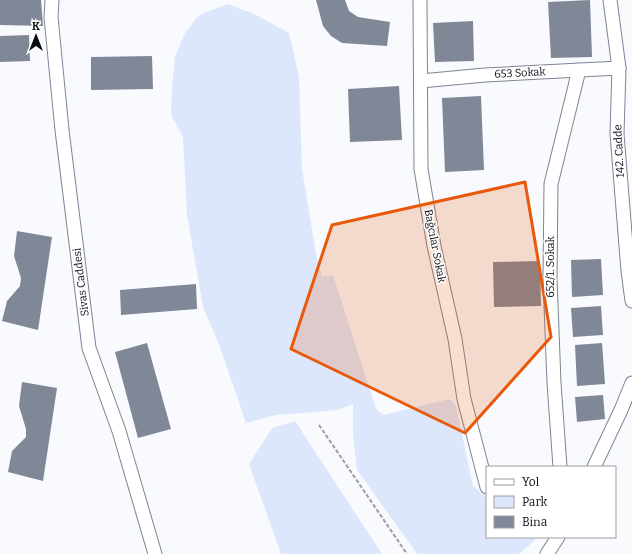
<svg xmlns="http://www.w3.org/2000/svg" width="632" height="554" font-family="Bitter,serif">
	<rect width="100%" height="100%" fill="#f8fafe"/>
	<g fill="#dde7fc">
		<polygon points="227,4 252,13 289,33 299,77 302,169 316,254 322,277 333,275 375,406 378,411 383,415 445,400 451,400 456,406 473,486 487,498 487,537 534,537 536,539 519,554 417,554 357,470 353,434 353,404 338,410 276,415 246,423 220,347 203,307 187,215 183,137 171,114 172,87 175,57 185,33 199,15"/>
		<polygon points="295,421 382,554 281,554 249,464 272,428"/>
	</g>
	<g fill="#808898">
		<polygon points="0,0 41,0 43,26 0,25"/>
		<polygon points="316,0 345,0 349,11 358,17 390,22 387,46 342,43 331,36 323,26"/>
		<polygon points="590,0 592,57 551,58 548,2"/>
		<polygon points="473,21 474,61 435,62 433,23"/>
		<polygon points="29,35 30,61 0,62 0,36"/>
		<polygon points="152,56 153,89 91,90 91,57"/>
		<polygon points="399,86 402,140 350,142 348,89"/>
		<polygon points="481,96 484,170 445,172 442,98"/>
		<polygon points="17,231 52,237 38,330 2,321 7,301 20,286 21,278 14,256"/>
		<polygon points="601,259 603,295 572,297 571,260"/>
		<polygon points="540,261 541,306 494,307 493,262"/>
		<polygon points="196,284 197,309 121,315 120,290"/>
		<polygon points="601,306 603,335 573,337 571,308"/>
		<polygon points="147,343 171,429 138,438 115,352"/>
		<polygon points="602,343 605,384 577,386 575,345"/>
		<polygon points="22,382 57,388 43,481 8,472 12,451 26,437 26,429 19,406"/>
		<polygon points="603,395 605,419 577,422 575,397"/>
	</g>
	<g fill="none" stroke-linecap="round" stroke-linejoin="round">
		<g stroke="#7d8494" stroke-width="15">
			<g id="minor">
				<polyline points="52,0 51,17 62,130 89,348 119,431 155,554"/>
				<polyline points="420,0 421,169 434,246 455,339 464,399 487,487"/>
				<polyline points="610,0 619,68 617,134 628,271 632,301"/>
				<polyline points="421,81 485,75 619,68"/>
				<polyline points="560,467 554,383 550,279 551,184 579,70"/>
				<polyline points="594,467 621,410 632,383"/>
				<polyline points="547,554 558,537"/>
			</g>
		</g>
		<polyline stroke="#9b9da2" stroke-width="2" stroke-dasharray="4 2" stroke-linecap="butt" points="319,425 407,554"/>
		<use href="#minor" stroke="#fff" stroke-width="13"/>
	</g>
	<path fill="#e8590c" fill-opacity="0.2" stroke="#e8590c" stroke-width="3" stroke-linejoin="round" d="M525,182l26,155 -86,96 -174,-84 41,-124z"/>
	<g text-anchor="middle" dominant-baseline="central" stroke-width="3" stroke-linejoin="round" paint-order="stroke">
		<g font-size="11" fill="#090c12" stroke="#fff">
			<text transform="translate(520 73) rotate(-3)">653 Sokak</text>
			<text transform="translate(619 151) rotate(-93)">142. Cadde</text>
			<text transform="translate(435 246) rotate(79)">Bağcılar Sokak</text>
			<text transform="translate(550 267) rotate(-90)">652/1. Sokak</text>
			<text transform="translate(81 282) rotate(-97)">Sivas Caddesi</text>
		</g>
	</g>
	<rect x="486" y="466" width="130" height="72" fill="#ffffff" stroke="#9d9ea0"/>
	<rect x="494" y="479" width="20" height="6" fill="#ffffff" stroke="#9d9ea0"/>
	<text x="522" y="486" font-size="12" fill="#090c12">Yol</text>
	<rect x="494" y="496" width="20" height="12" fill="#dde7fc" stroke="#9d9ea0"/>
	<text x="522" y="506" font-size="12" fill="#090c12">Park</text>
	<rect x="494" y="516" width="20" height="12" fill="#808898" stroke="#9d9ea0"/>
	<text x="522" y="526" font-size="12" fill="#090c12">Bina</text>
	<g transform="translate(36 36)" stroke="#ffffff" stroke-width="3" paint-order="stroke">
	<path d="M0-3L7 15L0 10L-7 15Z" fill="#090c12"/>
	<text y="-6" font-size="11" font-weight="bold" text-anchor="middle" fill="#090c12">K</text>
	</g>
</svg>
